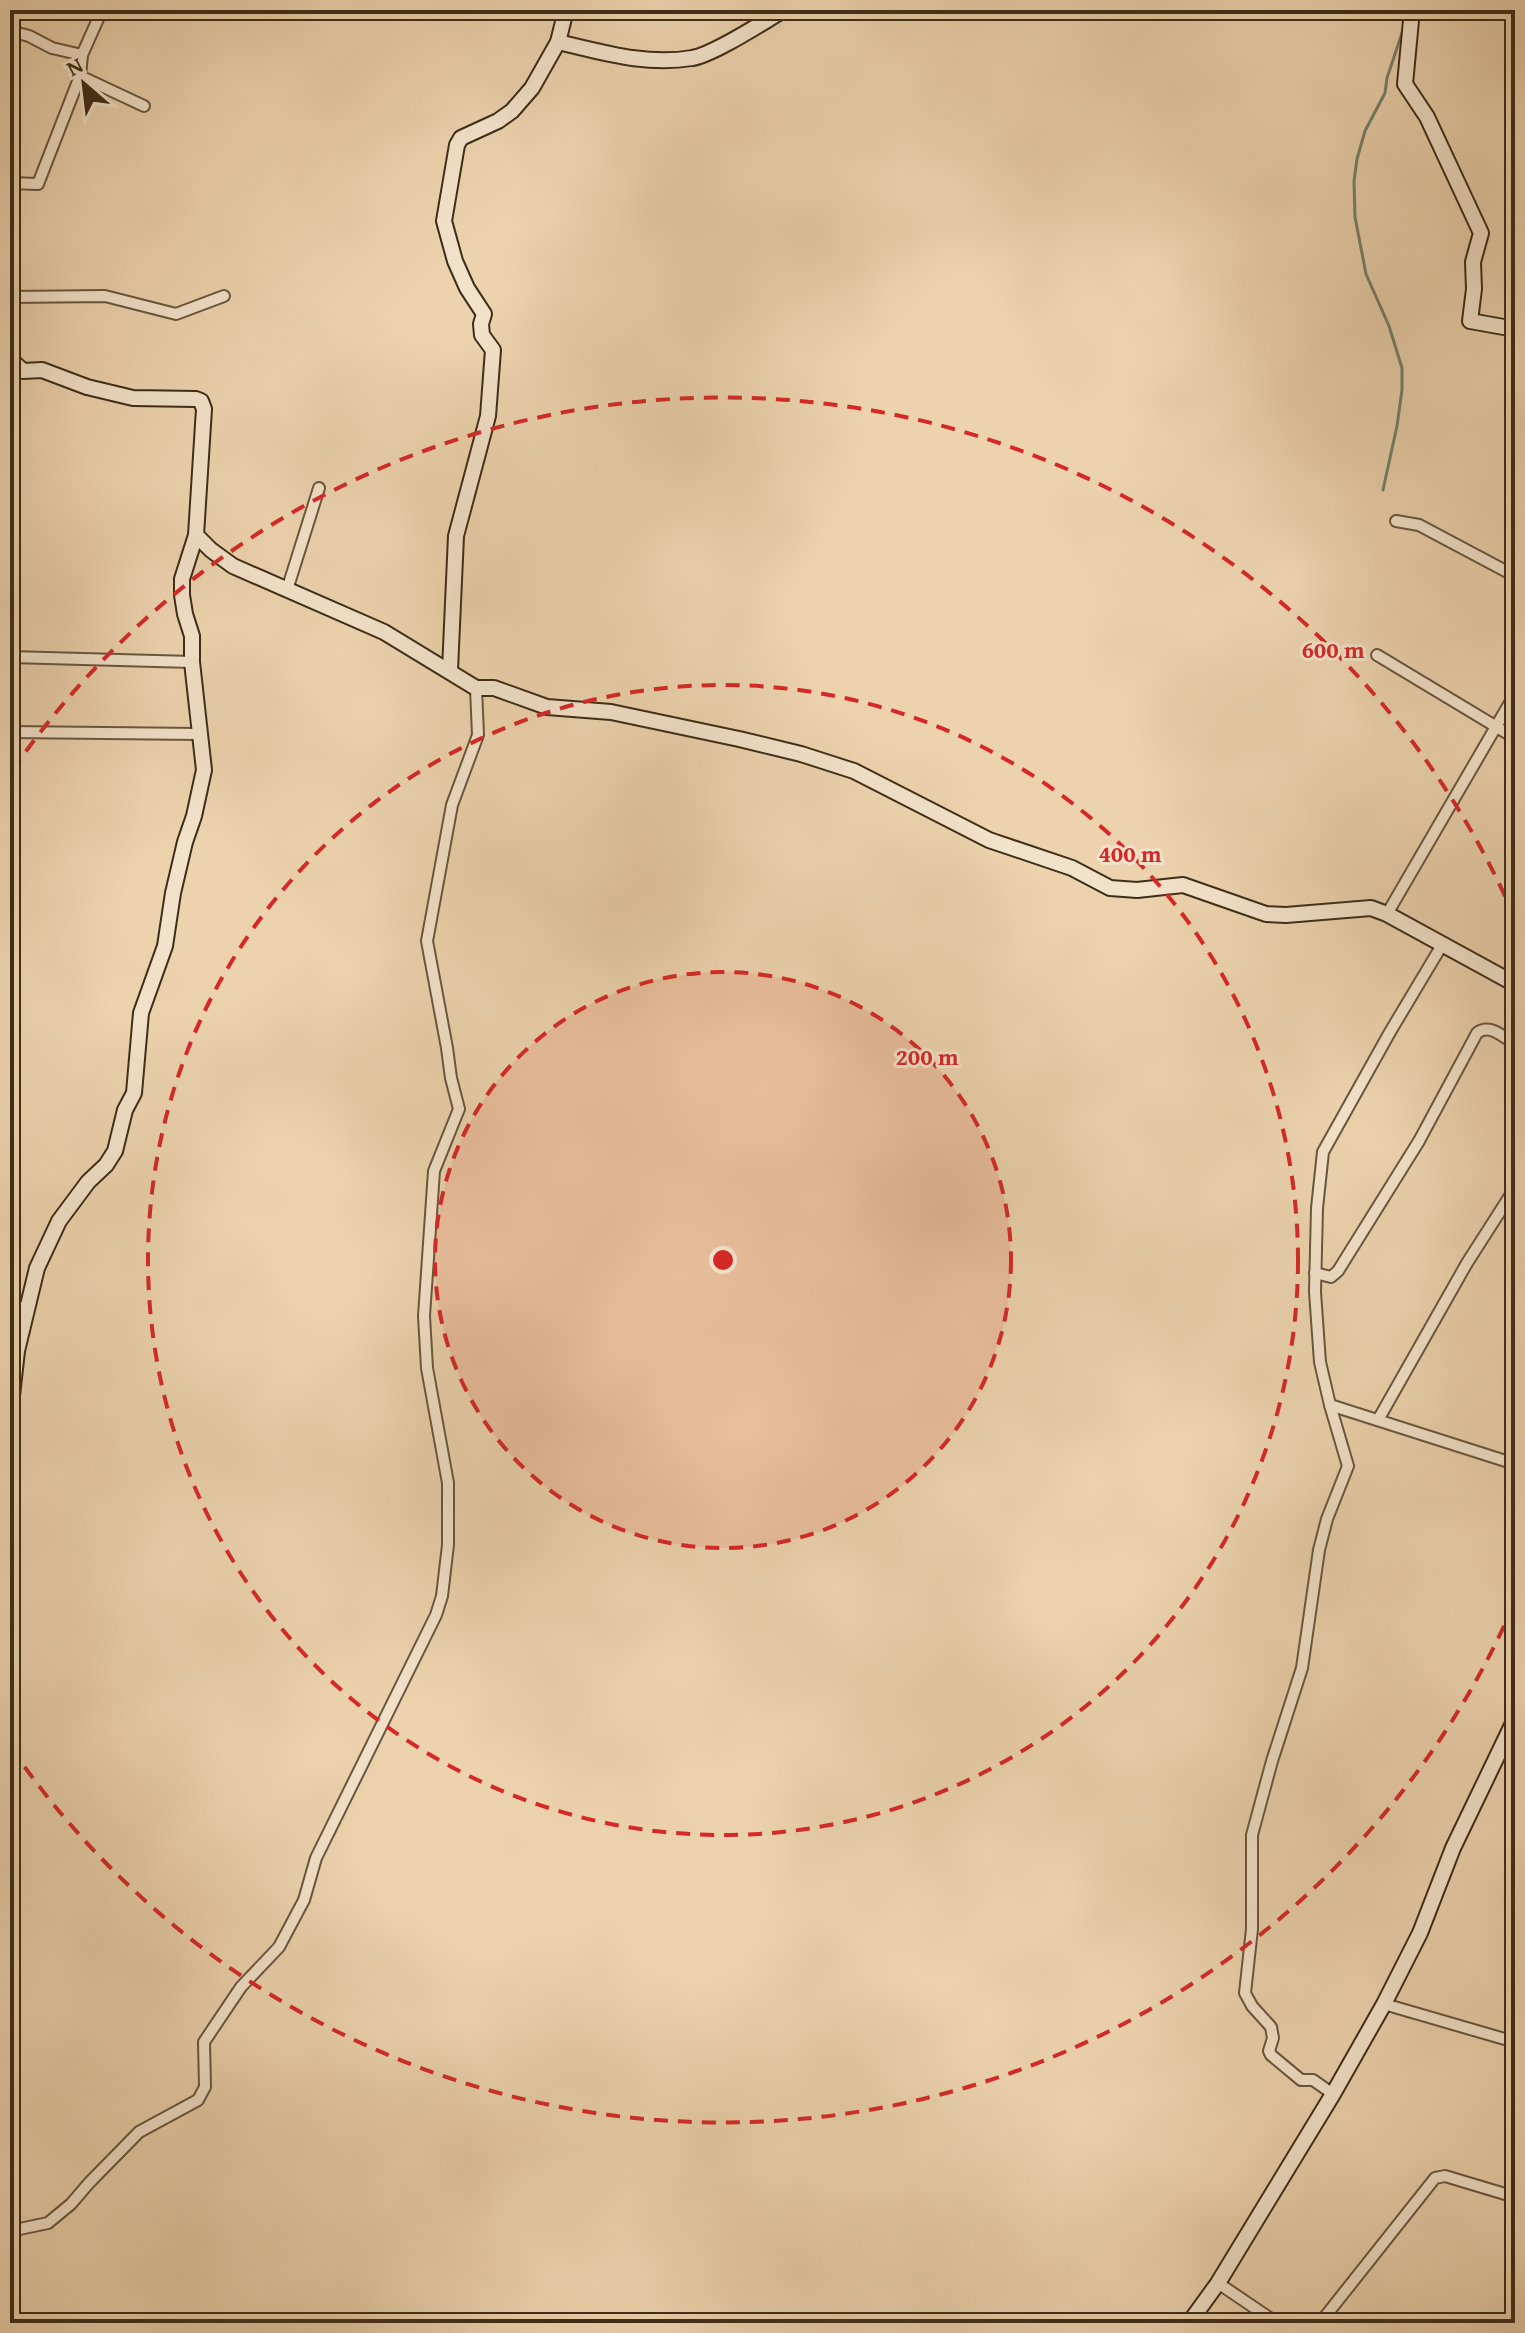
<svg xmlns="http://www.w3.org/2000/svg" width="1525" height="2333" font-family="'Gentium Book Plus',serif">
	<rect width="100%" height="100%" fill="#ecd3ae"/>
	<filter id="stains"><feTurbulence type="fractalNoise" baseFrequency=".0025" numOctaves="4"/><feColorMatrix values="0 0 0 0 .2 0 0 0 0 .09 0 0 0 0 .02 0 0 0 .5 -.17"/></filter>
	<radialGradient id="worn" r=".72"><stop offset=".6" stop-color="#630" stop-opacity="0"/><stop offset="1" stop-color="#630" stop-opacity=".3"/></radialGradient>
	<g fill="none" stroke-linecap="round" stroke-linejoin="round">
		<polyline stroke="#75816d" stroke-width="3" points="1383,490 1397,426 1402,390 1402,368 1389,326 1366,274 1355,217 1354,181 1357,159 1365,131 1385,93 1387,78 1403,30"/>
		<g stroke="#6a563e" stroke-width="14">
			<g id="street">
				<polyline points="10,31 29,36 52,48 82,55"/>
				<polyline points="80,76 144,106"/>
				<polyline points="10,183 38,184 80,76 82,55 102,10"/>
				<polyline points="10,297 105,296 176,314 224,296"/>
				<polyline points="1396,521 1419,525 1515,576"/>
				<polyline points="287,590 319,488"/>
				<polyline points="1377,655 1515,738"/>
				<polyline points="10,657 192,662"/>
				<polyline points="10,732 199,734"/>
				<polyline points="1387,914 1515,694"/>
				<path d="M1315,1273l16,4 7,-6 81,-130 58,-108c13,-10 26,4 38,11"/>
				<polyline points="10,1305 28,1309"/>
				<polyline points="1330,1405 1515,1464"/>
				<polyline points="1378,1420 1467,1263 1515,1188"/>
				<polyline points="1384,2004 1515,2042"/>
				<polyline points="1333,2094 1313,2080 1301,2080 1271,2055 1269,2051 1273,2038 1271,2027 1252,2006 1245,1993 1252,1929 1252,1835 1272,1761 1302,1668 1319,1550 1327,1519 1348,1466 1330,1405 1320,1362 1315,1292 1317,1208 1323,1152 1390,1032 1442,945"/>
				<polyline points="10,2231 48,2223 71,2204 89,2183 139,2132 198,2100 205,2087 204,2042 241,1987 279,1947 304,1900 316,1858 436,1615 442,1596 448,1545 448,1483 427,1368 424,1316 434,1171 459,1109 451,1078 447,1048 427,941 452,805 478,735 476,688"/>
				<polyline points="1218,2283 1277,2323"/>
				<polyline points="1320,2323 1435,2178 1445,2176 1515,2197"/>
			</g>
		</g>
		<g stroke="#3e2d18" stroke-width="18">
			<g id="secondary">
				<polyline points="1412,10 1405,84 1427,117 1481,233 1473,262 1474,289 1470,321 1515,329"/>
				<path d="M558,42c44,10 88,24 134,16 21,-3 71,-36 92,-48"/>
				<polyline points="10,359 23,371 42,370 87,387 133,398 196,399 201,401 204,409 196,535 182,579 182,595 185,614 192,636 192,662 204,770 194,816 185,842 173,893 165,946 141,1013 134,1093 125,1110 115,1151 106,1165 88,1182 59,1221 37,1268 17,1351 10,1414"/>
				<polyline points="196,535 211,550 233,566 384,632 476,688 494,688 547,707 611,712 739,739 801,754 854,771 989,840 1072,868 1110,888 1137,890 1183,885 1266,914 1286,915 1371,908 1387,914 1515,984"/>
				<polyline points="450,670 456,536 488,416 493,350 482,335 481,324 484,314 467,288 455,261 444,221 457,145 461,138 498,121 512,111 532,88 558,42 566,10"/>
				<polyline points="1189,2323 1218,2283 1333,2094 1384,2004 1420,1933 1453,1848 1515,1719"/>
			</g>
		</g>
		<use href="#street" stroke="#f3e2ca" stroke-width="10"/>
		<use href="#secondary" stroke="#f3e2ca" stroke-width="14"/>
	</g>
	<circle cx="723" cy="1260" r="288" fill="#d62828" fill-opacity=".12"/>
	<g fill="none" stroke="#d62828" stroke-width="4" stroke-dasharray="14 10">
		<circle cx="723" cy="1260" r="288"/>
		<circle cx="723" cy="1260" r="575"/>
		<path d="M1514 1604A863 863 0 0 1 12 1749M12 771A863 863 0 0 1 1514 916"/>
	</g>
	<circle cx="723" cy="1260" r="12" fill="#d62828" stroke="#f3e2ca" stroke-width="4"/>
	<g font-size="24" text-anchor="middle" font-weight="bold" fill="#d62828" stroke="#f3e2ca" stroke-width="6" stroke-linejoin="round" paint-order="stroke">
		<text x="1333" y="658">600 m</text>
		<text x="1130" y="862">400 m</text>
		<text x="927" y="1065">200 m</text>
	</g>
	<rect width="1525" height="2333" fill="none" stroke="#ecd3ae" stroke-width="40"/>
	<rect x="12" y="12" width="1501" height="2309" fill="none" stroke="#3e2d18" stroke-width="4"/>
	<rect x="20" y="20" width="1485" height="2293" fill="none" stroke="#3e2d18" stroke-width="2"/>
	<g transform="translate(84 84) rotate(332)" stroke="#f3e2ca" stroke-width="6" paint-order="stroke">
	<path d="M0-6L14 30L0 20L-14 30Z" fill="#3e2d18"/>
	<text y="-12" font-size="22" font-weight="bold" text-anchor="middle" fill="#3e2d18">N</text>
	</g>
	<rect width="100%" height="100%" filter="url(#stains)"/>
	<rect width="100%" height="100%" fill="url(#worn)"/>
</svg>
